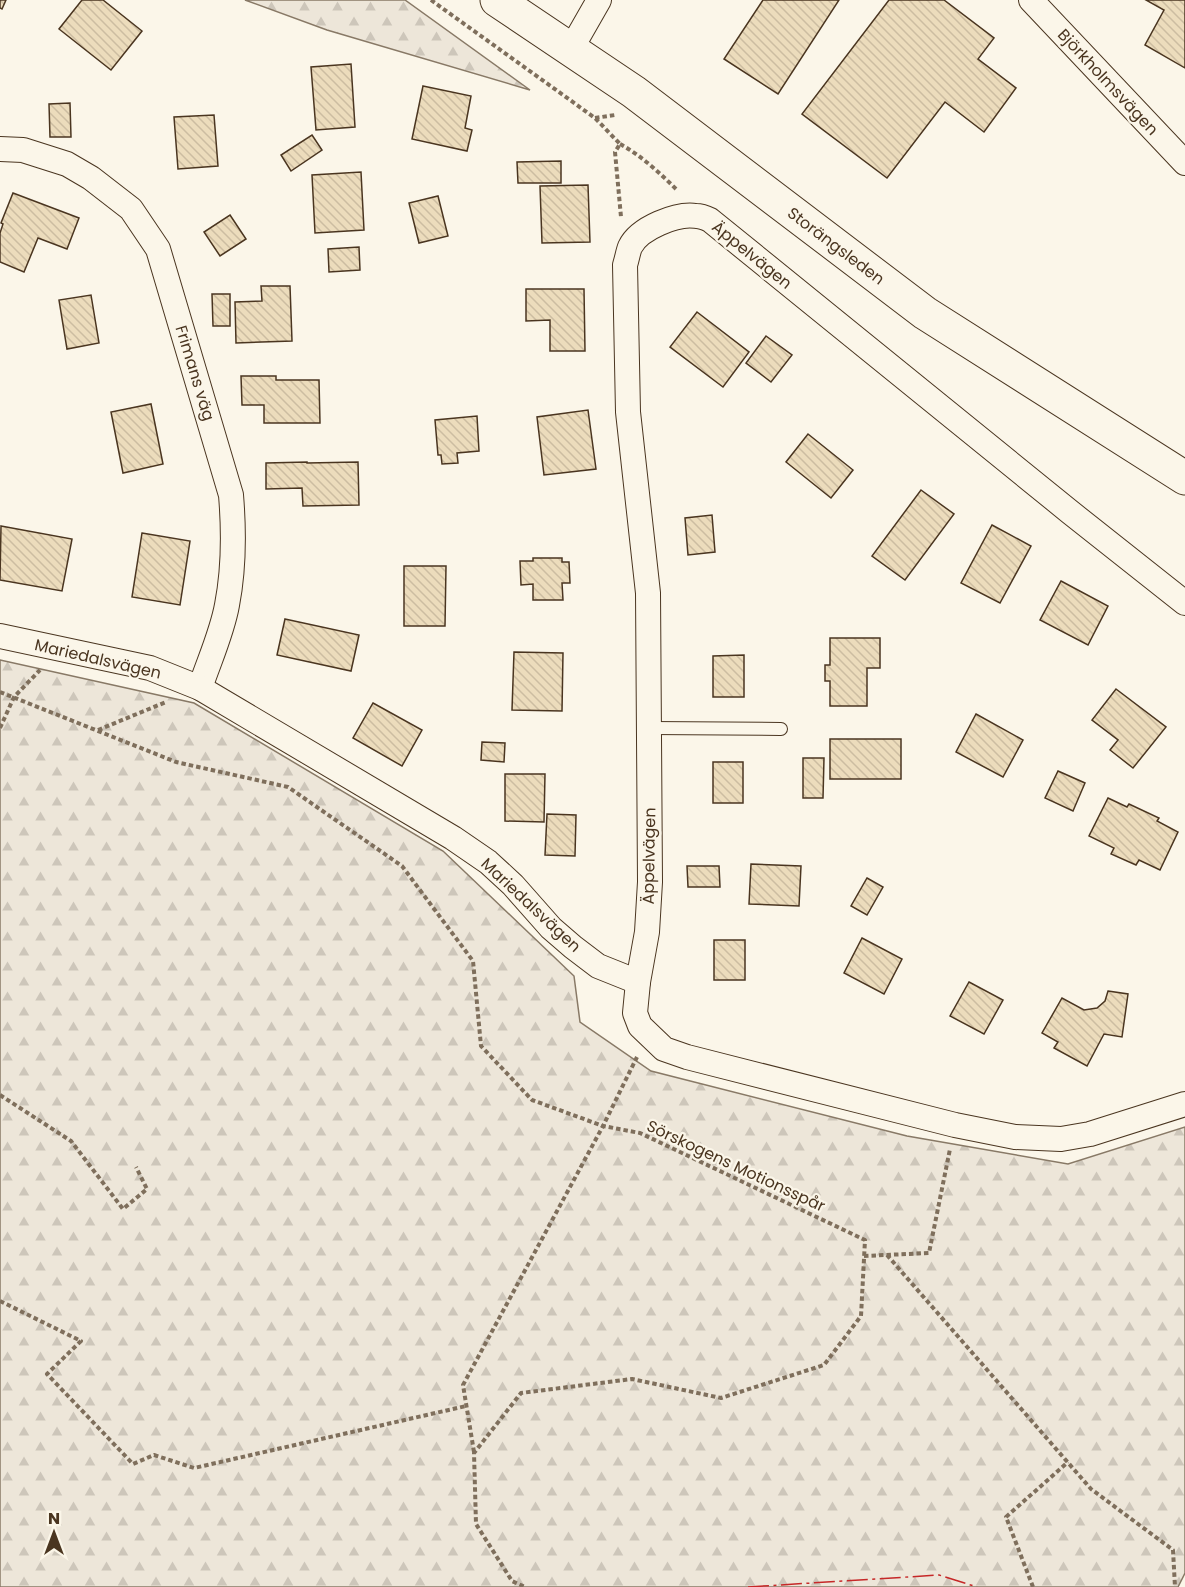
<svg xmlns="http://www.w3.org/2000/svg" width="1185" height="1587" font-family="Poppins,sans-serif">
	<defs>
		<pattern id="forest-firs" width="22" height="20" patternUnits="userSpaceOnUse" patternTransform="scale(1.5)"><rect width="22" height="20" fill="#ede6d9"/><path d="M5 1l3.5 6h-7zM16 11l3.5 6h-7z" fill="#cdc6ba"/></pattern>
		<pattern id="building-back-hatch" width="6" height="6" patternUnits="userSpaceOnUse" patternTransform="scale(1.5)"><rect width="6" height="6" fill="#ecdcbc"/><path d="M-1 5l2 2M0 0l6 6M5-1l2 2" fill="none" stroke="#ccbda1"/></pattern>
	</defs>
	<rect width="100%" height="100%" fill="#fbf6e9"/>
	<g fill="url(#forest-firs)" stroke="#887966" stroke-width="1.5">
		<polygon points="245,0 405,0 530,90 327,30"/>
		<polygon points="0,660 194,703 443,851 574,976 580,1022 651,1071 907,1136 1068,1164 1185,1127 1185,1573 1178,1587 0,1587"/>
	</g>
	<g fill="url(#building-back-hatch)" stroke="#4a3520" stroke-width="1.5">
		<polygon points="0,0 6,0 2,9 0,8"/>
		<polygon points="82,0 103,0 142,31 111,70 59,29"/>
		<polygon points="763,0 839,0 778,94 724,59"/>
		<polygon points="889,0 944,0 994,38 978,59 1016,88 984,132 945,102 887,178 802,114"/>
		<polygon points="1146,0 1185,0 1185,68 1145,45 1164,10"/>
		<polygon points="351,64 355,127 316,130 311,67"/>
		<polygon points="423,86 471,96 465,128 472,130 467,151 412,139"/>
		<polygon points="70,103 71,137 50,137 49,104"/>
		<polygon points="214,115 218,166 178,169 174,117"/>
		<polygon points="312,135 322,150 291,171 281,155"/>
		<polygon points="561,161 561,183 518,183 517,162"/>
		<polygon points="361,172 364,230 315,233 312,175"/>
		<polygon points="588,185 590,242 542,243 540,186"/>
		<polygon points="13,193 79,218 67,249 38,238 24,272 0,262 0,233 3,224 1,223"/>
		<polygon points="438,196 448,236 419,243 409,203"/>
		<polygon points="230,215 246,239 220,256 204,232"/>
		<polygon points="359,247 360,270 329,272 328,249"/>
		<polygon points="261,286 290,286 292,341 236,343 235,302 262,301"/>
		<polygon points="526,289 584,289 585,351 550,351 550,320 526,321"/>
		<polygon points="212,294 230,294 230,326 213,326"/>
		<polygon points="91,295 99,343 67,349 59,300"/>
		<polygon points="697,312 749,352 723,387 670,347"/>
		<polygon points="766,336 792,355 771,382 746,363"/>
		<polygon points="241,376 276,376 276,380 319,380 320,423 264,423 264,405 242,405"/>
		<polygon points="151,404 163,464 123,473 111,412"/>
		<polygon points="588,410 596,469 544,475 537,417"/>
		<polygon points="477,416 479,451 457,453 458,463 442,464 441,455 438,455 435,420"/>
		<polygon points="808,434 853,470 831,498 786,462"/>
		<polygon points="307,462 307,463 358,462 359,505 303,506 302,488 266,489 266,463"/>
		<polygon points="921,490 954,514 905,580 872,556"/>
		<polygon points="712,515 715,552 688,555 685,518"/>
		<polygon points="992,525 1031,546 1000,603 961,583"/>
		<polygon points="1,526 72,539 62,591 0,580"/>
		<polygon points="142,533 190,541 180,605 132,597"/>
		<polygon points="533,558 562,558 562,562 569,562 570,583 562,583 563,600 533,600 533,584 521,585 520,561 533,561"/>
		<polygon points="404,566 446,566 445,626 404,626"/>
		<polygon points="1061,581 1108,606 1088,645 1040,620"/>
		<polygon points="285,619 359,635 351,671 277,655"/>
		<polygon points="830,638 880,638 880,668 867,668 867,706 830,706 830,681 825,681 825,665 830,665"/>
		<polygon points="514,652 563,653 562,711 512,710"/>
		<polygon points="744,655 744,697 713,697 713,656"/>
		<polygon points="1116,689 1166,727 1133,768 1110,750 1118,740 1092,720"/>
		<polygon points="373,703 422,730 402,766 353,738"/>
		<polygon points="976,714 1023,740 1003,777 956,752"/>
		<rect x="830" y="739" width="71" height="40"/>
		<polygon points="482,742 505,743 504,762 481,760"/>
		<polygon points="803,758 824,758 823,798 803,798"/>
		<rect x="713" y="762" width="30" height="41"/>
		<polygon points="1058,771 1085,783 1073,811 1045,798"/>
		<polygon points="505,774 545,774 544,822 505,821"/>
		<polygon points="1108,798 1127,807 1129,804 1159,818 1157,821 1178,832 1160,870 1139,860 1136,865 1111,854 1114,848 1089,836"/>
		<polygon points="547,814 576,815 575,856 545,855"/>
		<polygon points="751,864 801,866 799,906 749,904"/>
		<polygon points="687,866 719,866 720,887 688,887"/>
		<polygon points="867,878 883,887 867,915 851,906"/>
		<polygon points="862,938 902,959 884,994 844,973"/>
		<rect x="714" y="940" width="31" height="40"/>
		<polygon points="969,982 1003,1000 984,1034 950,1016"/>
		<polygon points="1108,991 1128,994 1122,1037 1104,1034 1087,1066 1054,1048 1058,1042 1042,1033 1062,998 1084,1010 1097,1008 1105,1001"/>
	</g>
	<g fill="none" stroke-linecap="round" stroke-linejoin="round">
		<g stroke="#4a3520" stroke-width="14">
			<polyline id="lane" points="650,728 781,729"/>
		</g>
		<g stroke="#4a3520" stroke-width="26">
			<g id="street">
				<polyline points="1031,0 1185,163"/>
				<polyline points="571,49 599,0"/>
				<path d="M0,149l23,1 44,14 24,14 40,31 27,40 73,246c3,36 3,74 -4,110 -5,28 -18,56 -27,83"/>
				<path d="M1185,603l-115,-91 -360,-292c-4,-2 -9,-4 -14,-4 -19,-3 -57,12 -66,31 -2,5 -3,12 -5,18l3,147 20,181 2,289 -3,50 -9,50 -3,31 5,13 24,23 23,8 268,68 60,12 46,2 29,-5 95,-30"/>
				<polyline points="0,636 150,668 200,688 453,838 488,862 513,885 551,928 573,947 598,966 638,982"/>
			</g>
		</g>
		<g stroke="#4a3520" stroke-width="35">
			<polyline id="secondary" points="497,0 634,92 925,313 1185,478"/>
		</g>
		<g stroke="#7f6f5c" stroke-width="4" stroke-dasharray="4.5 3" stroke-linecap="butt">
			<polyline points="431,0 595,118 620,144 615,152 621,217"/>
			<polyline points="595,118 615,115"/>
			<path d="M620,144c22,12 41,30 58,47"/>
			<polyline points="0,692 176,762 288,787 402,866 473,961 481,1046 532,1100 603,1126 640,1133 865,1240 861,1316 824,1365 721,1398 632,1379 521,1393 474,1453 476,1524 512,1581 525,1587"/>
			<polyline points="0,728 14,697 40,670"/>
			<polyline points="98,730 166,702"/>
			<polyline points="0,1095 71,1141 123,1209 147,1189 136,1167"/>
			<polyline points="887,1255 1091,1489 1173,1550 1175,1587"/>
			<polyline points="864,1256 929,1253 950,1149"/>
			<polyline points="0,1301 81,1341 47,1374 133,1464 154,1455 194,1468 466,1406"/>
			<polyline points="474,1452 463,1385 603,1126 637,1057"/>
			<polyline points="1033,1587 1006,1517 1068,1462"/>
		</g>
		<use href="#lane" stroke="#fbf6e9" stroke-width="12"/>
		<use href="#street" stroke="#fbf6e9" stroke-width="24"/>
		<use href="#secondary" stroke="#fbf6e9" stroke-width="33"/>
		<polyline stroke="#c62828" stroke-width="1.5" stroke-dasharray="21 4.5 3 4.5" stroke-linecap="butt" points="748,1587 939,1575 977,1587"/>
	</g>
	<g text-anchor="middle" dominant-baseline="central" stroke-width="4.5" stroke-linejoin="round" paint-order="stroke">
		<g font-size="16" fill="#4a3520" stroke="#fbf6e9">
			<text transform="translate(1108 82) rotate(47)">Björkholmsvägen</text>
			<text transform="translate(836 246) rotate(37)">Storängsleden</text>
			<text transform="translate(752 255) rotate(39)">Äppelvägen</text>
			<text transform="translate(195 373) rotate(73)">Frimans väg</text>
			<text transform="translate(98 659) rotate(13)">Mariedalsvägen</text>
			<text transform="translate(649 856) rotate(-89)">Äppelvägen</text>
			<text transform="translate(531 905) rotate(43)">Mariedalsvägen</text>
			<text transform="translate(736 1166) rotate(25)">Sörskogens Motionsspår</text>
		</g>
	</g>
	<g transform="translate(54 1533)" stroke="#fbf6e9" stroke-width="4.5" paint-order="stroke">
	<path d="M0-4.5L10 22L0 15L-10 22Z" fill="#4a3520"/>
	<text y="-9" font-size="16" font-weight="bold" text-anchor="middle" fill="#4a3520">N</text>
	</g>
</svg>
